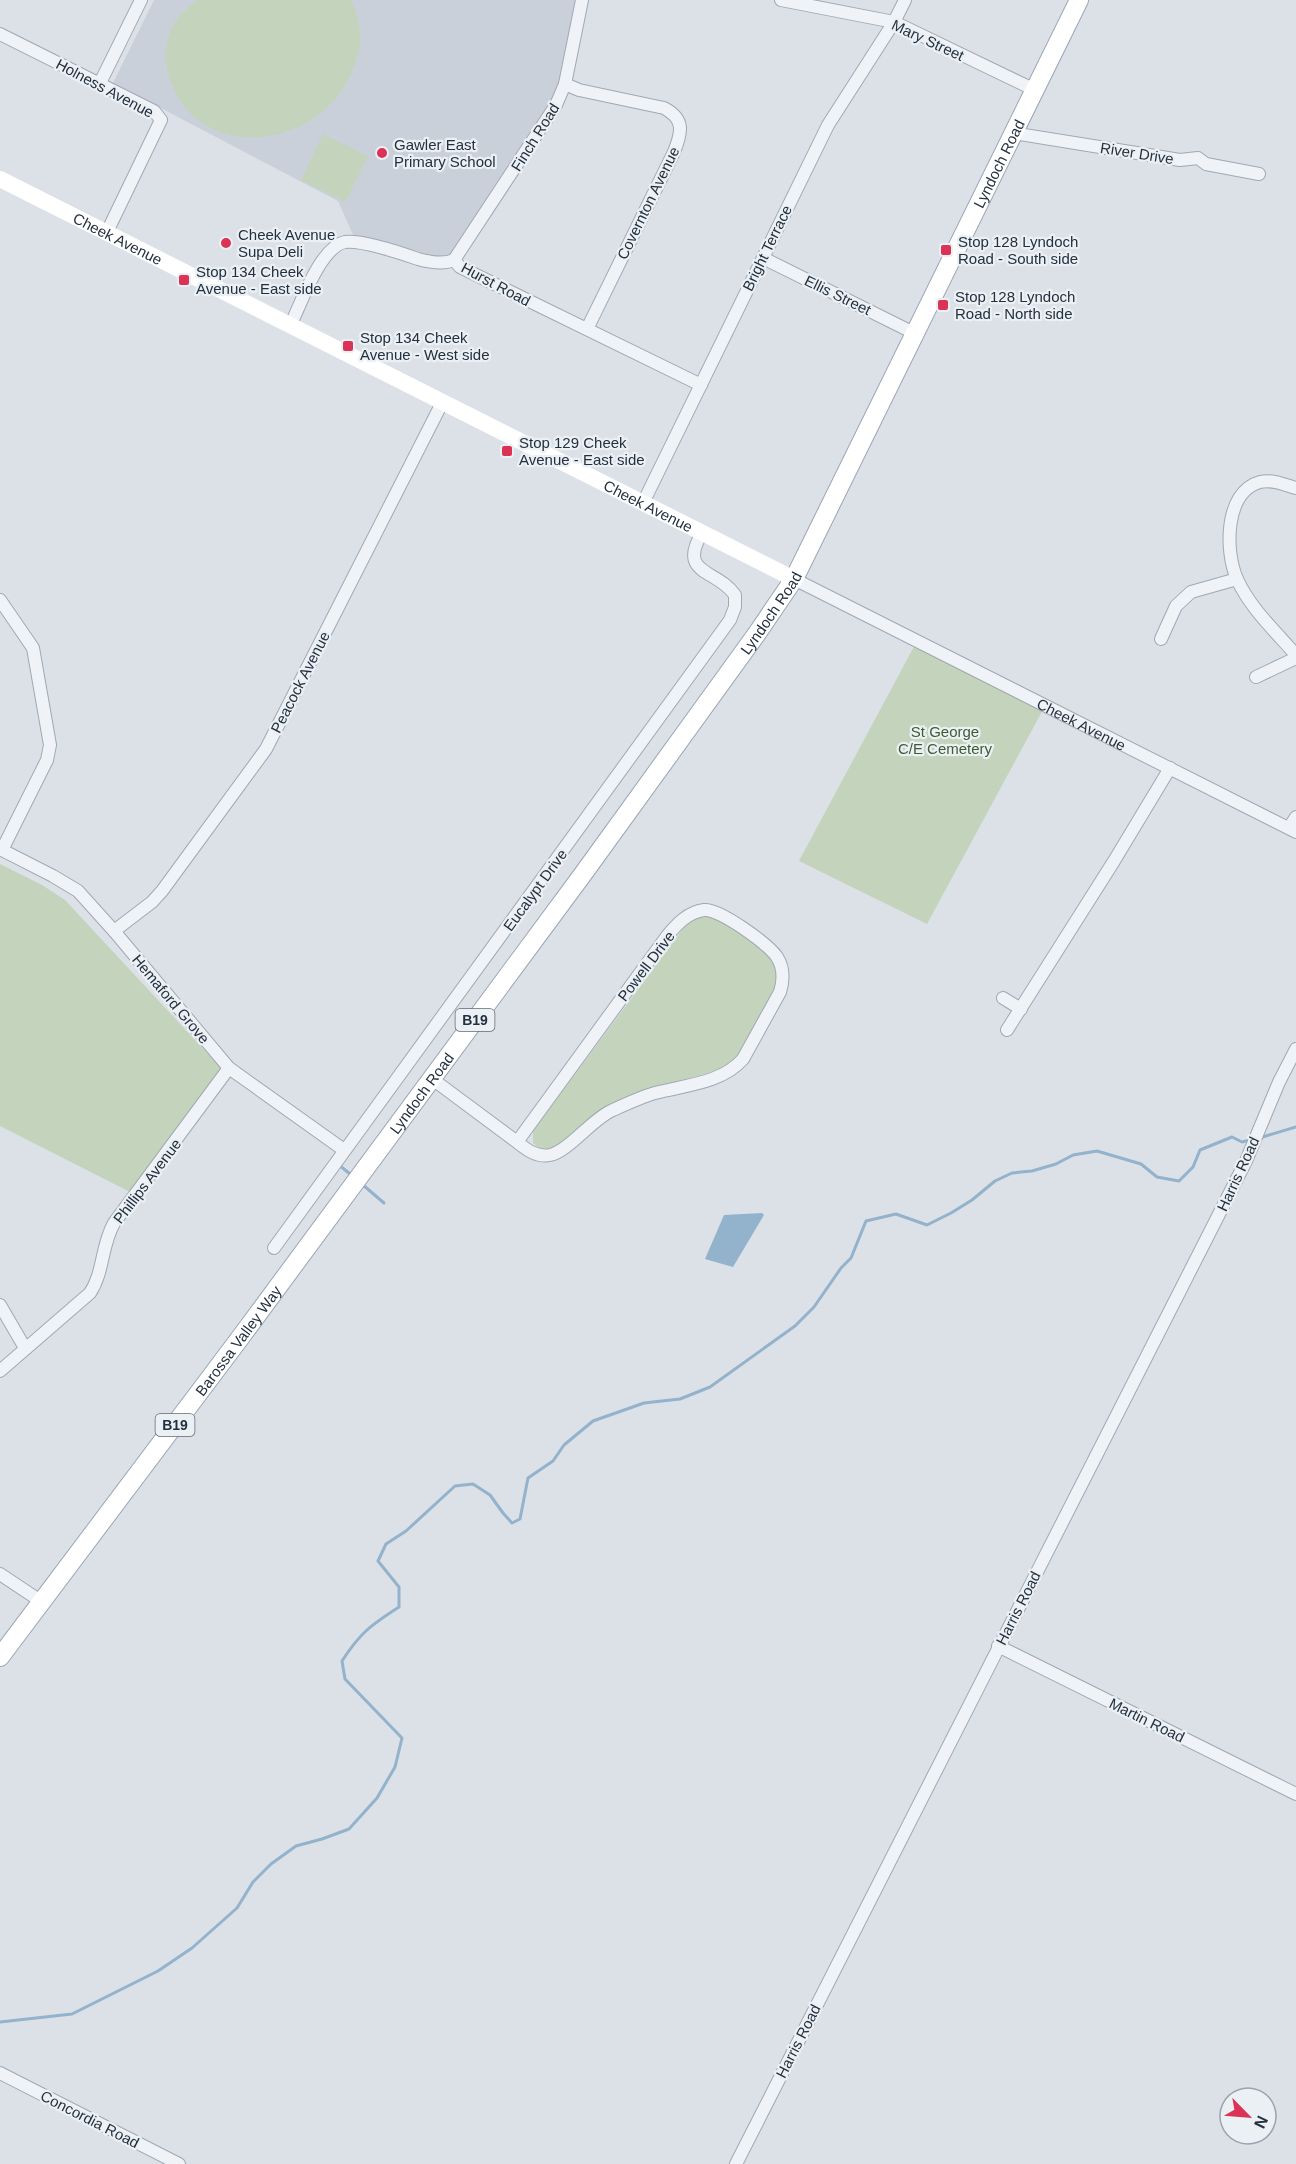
<svg xmlns="http://www.w3.org/2000/svg" width="1296" height="2164" font-family="Arial,sans-serif">
	<rect width="100%" height="100%" fill="#dce1e8"/>
	<polygon fill="#cad0da" points="154,0 576,0 561,82 550,105 450,254 442,259 354,237 338,201 113,83"/>
	<g fill="#c3d3bc">
		<path d="M197,0h154c13,29 12,50 -2,78 -37,74 -154,85 -180,-2 -6,-19 -3,-41 8,-57 5,-7 13,-13 20,-19z"/>
		<polygon points="323,134 368,156 345,202 301,180"/>
		<polygon points="917,641 1045,706 927,924 799,861"/>
		<polygon points="0,864 42,885 65,900 222,1069 130,1192 0,1126"/>
		<polygon points="698,916 716,916 769,954 775,965 778,976 776,988 741,1052 735,1060 720,1069 622,1099 608,1106 554,1149 539,1148 533,1143 533,1131 688,922"/>
	</g>
	<polygon fill="#93b2cc" points="762,1213 764,1215 733,1267 705,1259 724,1215"/>
	<g fill="none" stroke-linecap="round" stroke-linejoin="round">
		<g stroke="#93b2cc" stroke-width="3">
			<polyline points="1259,1138 1296,1127"/>
			<polyline points="339,1165 350,1174"/>
			<polyline points="363,1185 384,1203"/>
			<path d="M0,2022l72,-8 86,-43 34,-23 45,-40 16,-26 18,-18 25,-18 26,-7 27,-10 28,-31 18,-31 7,-29 -57,-59 -3,-18c18,-28 29,-36 57,-54v-20l-21,-26 8,-17 20,-13 49,-45 18,-2 17,11 13,18 9,10 8,-4 8,-41 25,-17 11,-16 29,-24 51,-18 36,-4 30,-12 85,-61 19,-19 27,-39 10,-10 15,-37 30,-7 31,11 24,-12 21,-13 23,-19 17,-8 20,-2 24,-7 17,-9 24,-4 44,13 16,13 22,4 14,-14 7,-17 32,-13 10,5 8,-2"/>
		</g>
		<g stroke="#a1a8b2" stroke-width="14">
			<g id="street">
				<polyline points="781,0 894,22 1035,90"/>
				<polyline points="0,34 154,111 161,120 107,232"/>
				<polyline points="100,83 141,0"/>
				<path d="M565,84l14,6 85,18c21,11 18,24 10,44l-87,177"/>
				<polyline points="1013,133 1180,160 1198,158 1206,164 1259,174"/>
				<polyline points="763,258 914,333"/>
				<polyline points="454,260 556,105 565,84 582,0"/>
				<path d="M290,326c11,-22 30,-79 55,-84 16,-2 56,11 73,17 11,3 25,6 36,1l6,7 10,5 231,113"/>
				<path d="M1296,488c-11,-3 -24,-9 -36,-6 -36,10 -35,70 -23,97 13,29 39,53 59,76"/>
				<polyline points="643,503 828,125 894,22 905,0"/>
				<path id="s1" d="M794,579l502,253"/>
				<polyline points="0,600 33,648 50,745 47,760 2,850"/>
				<polyline points="1161,639 1176,606 1191,592 1237,579"/>
				<polyline points="1256,677 1296,658"/>
				<polyline points="1289,828 1296,817"/>
				<polyline points="0,849 53,876 78,891 114,931 229,1068 344,1150"/>
				<polyline points="114,931 152,902 162,891 266,749 442,403"/>
				<polyline points="1003,998 1021,1009"/>
				<polyline points="1007,1030 1114,861 1170,768"/>
				<path d="M431,1078l86,64c9,7 20,16 33,13 19,-4 43,-37 63,-45 13,-6 28,-13 42,-17 31,-8 67,-10 88,-34l37,-67c4,-13 4,-24 -3,-35 -9,-13 -58,-49 -73,-47 -16,2 -27,14 -37,26l-150,206"/>
				<path d="M274,1248l456,-628 5,-13v-12c-18,-26 -58,-20 -33,-62"/>
				<polyline points="0,1305 25,1348"/>
				<path d="M0,1371l90,-78c14,-21 11,-47 24,-70l115,-155"/>
				<polyline points="0,1574 42,1602"/>
				<polyline points="998,1646 1296,1794"/>
				<polyline points="0,2073 179,2164"/>
				<polyline points="736,2164 1246,1161 1279,1082 1296,1049"/>
			</g>
		</g>
		<g stroke="#9aa6b5" stroke-width="20">
			<g id="primary">
				<path id="s3" d="M0,1657l240,-319 343,-464 175,-242 36,-53 285,-579"/>
			</g>
		</g>
		<use href="#street" stroke="#eff2f6" stroke-width="12"/>
		<path stroke="#fff" stroke-width="16" id="s2" d="M0,179l794,400"/>
		<use href="#primary" stroke="#fff" stroke-width="18"/>
	</g>
	<g fill="#db3355" stroke="#ebf0f5" stroke-width="2">
		<circle cx="382" cy="153" r="6"/>
		<circle cx="226" cy="243" r="6"/>
		<rect x="940" y="244" width="12" height="12" rx="3"/>
		<rect x="178" y="274" width="12" height="12" rx="3"/>
		<rect x="937" y="299" width="12" height="12" rx="3"/>
		<rect x="342" y="340" width="12" height="12" rx="3"/>
		<rect x="501" y="445" width="12" height="12" rx="3"/>
	</g>
	<g text-anchor="middle" dominant-baseline="central" stroke-width="4.5" stroke-linejoin="round" paint-order="stroke">
		<g fill="#ebf0f5" stroke="#606a76" stroke-width="1.5">
			<rect x="455.5" y="1009" width="39" height="22" rx="4.5"/>
			<rect x="155.5" y="1414" width="39" height="22" rx="4.5"/>
		</g>
		<g font-size="14" font-weight="bold" fill="#24303f">
			<text x="475" y="1020">B19</text>
			<text x="175" y="1425">B19</text>
		</g>
		<g font-size="15" fill="#24303f" stroke="#ebf0f5">
			<text transform="translate(928 40) rotate(25)">Mary Street</text>
			<text transform="translate(105 88) rotate(28)">Holness Avenue</text>
			<text transform="translate(535 137) rotate(-58)">Finch Road</text>
			<text transform="translate(1137 153) rotate(9)">River Drive</text>
			<text stroke="none"><textPath href="#s3" startOffset="1802">Lyndoch Road</textPath></text>
			<text transform="translate(648 203) rotate(-64)">Covernton Avenue</text>
			<text stroke="none"><textPath href="#s2" startOffset="132">Cheek Avenue</textPath></text>
			<text transform="translate(767 248) rotate(-64)">Bright Terrace</text>
			<text transform="translate(496 284) rotate(28)">Hurst Road</text>
			<text transform="translate(838 295) rotate(26)">Ellis Street</text>
			<text stroke="none"><textPath href="#s2" startOffset="726">Cheek Avenue</textPath></text>
			<text stroke="none"><textPath href="#s3" startOffset="1298">Lyndoch Road</textPath></text>
			<text transform="translate(300 682) rotate(-63)">Peacock Avenue</text>
			<text stroke="none"><textPath href="#s1" startOffset="322">Cheek Avenue</textPath></text>
			<text transform="translate(535 890) rotate(-54)">Eucalypt Drive</text>
			<text transform="translate(646 966) rotate(-53)">Powell Drive</text>
			<text transform="translate(171 999) rotate(50)">Hemaford Grove</text>
			<text stroke="none"><textPath href="#s3" startOffset="704">Lyndoch Road</textPath></text>
			<text transform="translate(1238 1174) rotate(-65)">Harris Road</text>
			<text transform="translate(147 1181) rotate(-53)">Phillips Avenue</text>
			<text stroke="none"><textPath href="#s3" startOffset="396">Barossa Valley Way</textPath></text>
			<text transform="translate(1018 1608) rotate(-63)">Harris Road</text>
			<text transform="translate(1147 1720) rotate(26)">Martin Road</text>
			<text transform="translate(798 2041) rotate(-63)">Harris Road</text>
			<text transform="translate(90 2119) rotate(27)">Concordia Road</text>
		</g>
		<g font-size="15" fill="#24303f" stroke="#ebf0f5" text-anchor="start">
			<text x="394" y="144">Gawler East<tspan x="394" dy="17">Primary School</tspan></text>
			<text x="238" y="234">Cheek Avenue<tspan x="238" dy="17">Supa Deli</tspan></text>
			<text x="958" y="241">Stop 128 Lyndoch<tspan x="958" dy="17">Road - South side</tspan></text>
			<text x="196" y="271">Stop 134 Cheek<tspan x="196" dy="17">Avenue - East side</tspan></text>
			<text x="955" y="296">Stop 128 Lyndoch<tspan x="955" dy="17">Road - North side</tspan></text>
			<text x="360" y="337">Stop 134 Cheek<tspan x="360" dy="17">Avenue - West side</tspan></text>
			<text x="519" y="442">Stop 129 Cheek<tspan x="519" dy="17">Avenue - East side</tspan></text>
		</g>
		<g font-size="15" fill="#3b5d30" stroke="#ebf0f5">
			<text x="945" y="731">St George<tspan x="945" dy="17">C/E Cemetery</tspan></text>
		</g>
	</g>
	<g transform="translate(1248 2116) rotate(115)"><circle r="28" fill="#ebf0f5" stroke="#9ba3ac" stroke-width="1.5"/>
	<path d="M0-4.5L10 22L0 15L-10 22Z" fill="#db3355"/>
	<text y="-9" font-size="16" font-weight="bold" text-anchor="middle" fill="#24303f">N</text>
	</g>
</svg>
